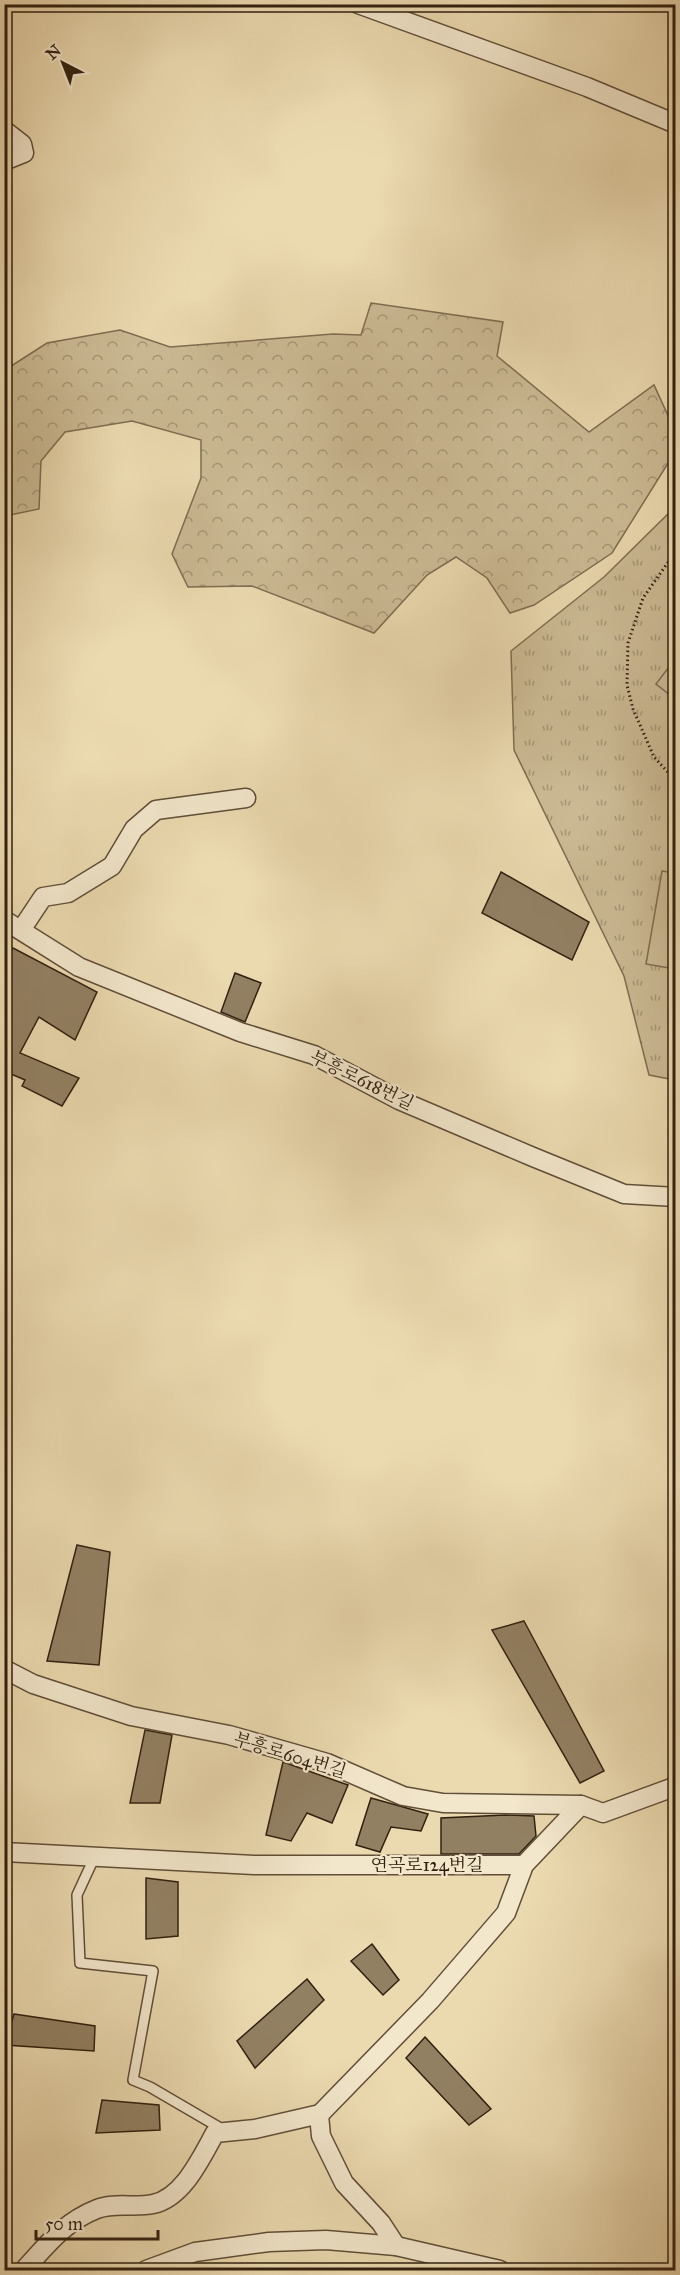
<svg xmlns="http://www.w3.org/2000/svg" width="680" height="2275" font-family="'IM FELL Great Primer','Noto Serif KR',serif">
	<defs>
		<pattern id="forest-crowns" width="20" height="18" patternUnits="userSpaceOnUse" patternTransform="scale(1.5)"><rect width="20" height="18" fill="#cbba94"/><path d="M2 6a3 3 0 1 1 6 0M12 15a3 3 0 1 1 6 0" fill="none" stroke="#a59777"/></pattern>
		<pattern id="park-tufts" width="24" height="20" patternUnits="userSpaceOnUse" patternTransform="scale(1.5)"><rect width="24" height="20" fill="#cbba94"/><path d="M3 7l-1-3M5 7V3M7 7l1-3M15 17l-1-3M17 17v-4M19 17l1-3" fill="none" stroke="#a59777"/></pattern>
	</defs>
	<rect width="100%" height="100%" fill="#ebd9af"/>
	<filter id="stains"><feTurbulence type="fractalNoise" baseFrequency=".00333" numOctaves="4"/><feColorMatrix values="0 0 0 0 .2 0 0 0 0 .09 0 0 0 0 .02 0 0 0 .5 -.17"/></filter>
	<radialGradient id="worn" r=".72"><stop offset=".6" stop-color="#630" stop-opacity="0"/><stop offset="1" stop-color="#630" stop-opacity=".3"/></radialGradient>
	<polygon fill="url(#forest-crowns)" stroke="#7e6d52" stroke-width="1.5" points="371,303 503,322 497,356 589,432 654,385 675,431 675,452 612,553 534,605 510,613 487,578 456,557 427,575 374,633 252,586 188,587 172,554 201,478 201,440 132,421 65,432 41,461 39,509 5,516 5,370 47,343 120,330 170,347 333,334 361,335"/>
	<polygon fill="url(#park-tufts)" stroke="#7e6d52" stroke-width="1.5" points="675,507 675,1080 649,1075 624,976 514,750 511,651 604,577"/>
	<g fill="#cbba94" stroke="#7e6d52" stroke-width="1.5">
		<polygon points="675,659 676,699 675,699 656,684"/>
		<polygon points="662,871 675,873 675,969 646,964"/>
	</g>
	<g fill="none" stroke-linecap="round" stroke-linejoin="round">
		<polyline stroke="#7b694f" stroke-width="4.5" points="331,2270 345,2270"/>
	</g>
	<g fill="#928063" stroke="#312010" stroke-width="1.5">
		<polygon points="501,872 589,922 572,960 482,913"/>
		<polygon points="13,948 97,992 75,1040 39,1017 20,1053 79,1078 62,1106 22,1086 25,1080 4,1071 4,964"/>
		<polygon points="235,973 261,983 245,1022 221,1012"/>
		<polygon points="77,1545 110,1552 99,1665 47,1661"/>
		<polygon points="524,1621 604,1771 580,1783 492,1630"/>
		<polygon points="145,1730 172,1735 160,1803 130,1803"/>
		<polygon points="283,1762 348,1785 332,1823 307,1813 291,1841 266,1835"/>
		<polygon points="371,1798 428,1814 421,1831 391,1827 380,1852 356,1845"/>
		<polygon points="505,1815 534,1816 536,1836 519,1854 441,1854 441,1818"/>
		<polygon points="146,1878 178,1882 178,1936 146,1939"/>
		<polygon points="372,1944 399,1980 383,1995 351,1961"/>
		<polygon points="307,1979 324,2000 255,2068 237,2041"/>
		<polygon points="14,2014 95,2026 94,2051 5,2045"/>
		<polygon points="425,2037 491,2109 469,2125 406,2058"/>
		<polygon points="102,2100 159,2105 160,2130 96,2133"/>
	</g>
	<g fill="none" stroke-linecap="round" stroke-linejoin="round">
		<g stroke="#604e38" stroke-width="12">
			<polyline id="lane" points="95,1856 77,1895 80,1963 153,1971 133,2080 150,2087 222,2129"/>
		</g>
		<g stroke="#604e38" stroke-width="21">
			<g id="street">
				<polyline points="358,4 587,87 676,124"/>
				<polyline points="4,130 22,144 24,153 4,161"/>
				<polyline points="4,920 79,967 240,1032 314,1055 399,1100 533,1157 624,1194 676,1197"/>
				<polyline points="21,930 43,897 68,893 112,866 134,829 156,810 246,798"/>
				<polyline points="4,1669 33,1684 131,1716 229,1735 327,1763 403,1796 443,1803 581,1805 603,1813 674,1787 676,1784"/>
				<polyline points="4,1852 254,1865 524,1865"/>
				<polyline points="319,2115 321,2136 344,2183 381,2223 396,2246"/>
				<path d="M24,2270c23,-25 40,-48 73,-61 17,-7 38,-1 56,-5 30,-6 48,-46 62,-71l40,-4 65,-15 110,-113 76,-88 18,-48 57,-60"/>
				<polyline points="146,2270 195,2252 269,2242 326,2240 396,2246 500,2270"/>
			</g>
		</g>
		<polyline stroke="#312010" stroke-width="3" stroke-dasharray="1.5 3" stroke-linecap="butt" points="676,551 643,598 628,643 627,685 633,709 654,757 676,781"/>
		<use href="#lane" stroke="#f2e6cb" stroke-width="9"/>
		<use href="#street" stroke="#f2e6cb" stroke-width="18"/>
	</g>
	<g text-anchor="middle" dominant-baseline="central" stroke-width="4.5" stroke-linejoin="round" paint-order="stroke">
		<g font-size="18" fill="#312010" stroke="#f2e6cb">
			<text transform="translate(362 1080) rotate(26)">부흥로618번길</text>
			<text transform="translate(290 1755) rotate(17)">부흥로604번길</text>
			<text x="427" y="1865">연곡로124번길</text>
		</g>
	</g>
	<rect width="680" height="2275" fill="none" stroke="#ebd9af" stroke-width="24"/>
	<rect x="6" y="6" width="668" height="2263" fill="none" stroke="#312010" stroke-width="3"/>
	<rect x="12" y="12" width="656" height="2251" fill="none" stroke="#312010" stroke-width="1.5"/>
	<g transform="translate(63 63) rotate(318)" stroke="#f2e6cb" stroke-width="4.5" paint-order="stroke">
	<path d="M0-4.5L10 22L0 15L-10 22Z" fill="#312010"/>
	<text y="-9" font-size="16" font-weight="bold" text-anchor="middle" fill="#312010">N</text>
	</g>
	<path d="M36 2230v9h122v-9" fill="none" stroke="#312010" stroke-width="3"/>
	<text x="45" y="2230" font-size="18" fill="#312010" stroke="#f2e6cb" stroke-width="4.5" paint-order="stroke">50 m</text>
	<rect width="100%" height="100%" filter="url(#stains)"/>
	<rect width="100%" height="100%" fill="url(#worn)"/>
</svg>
